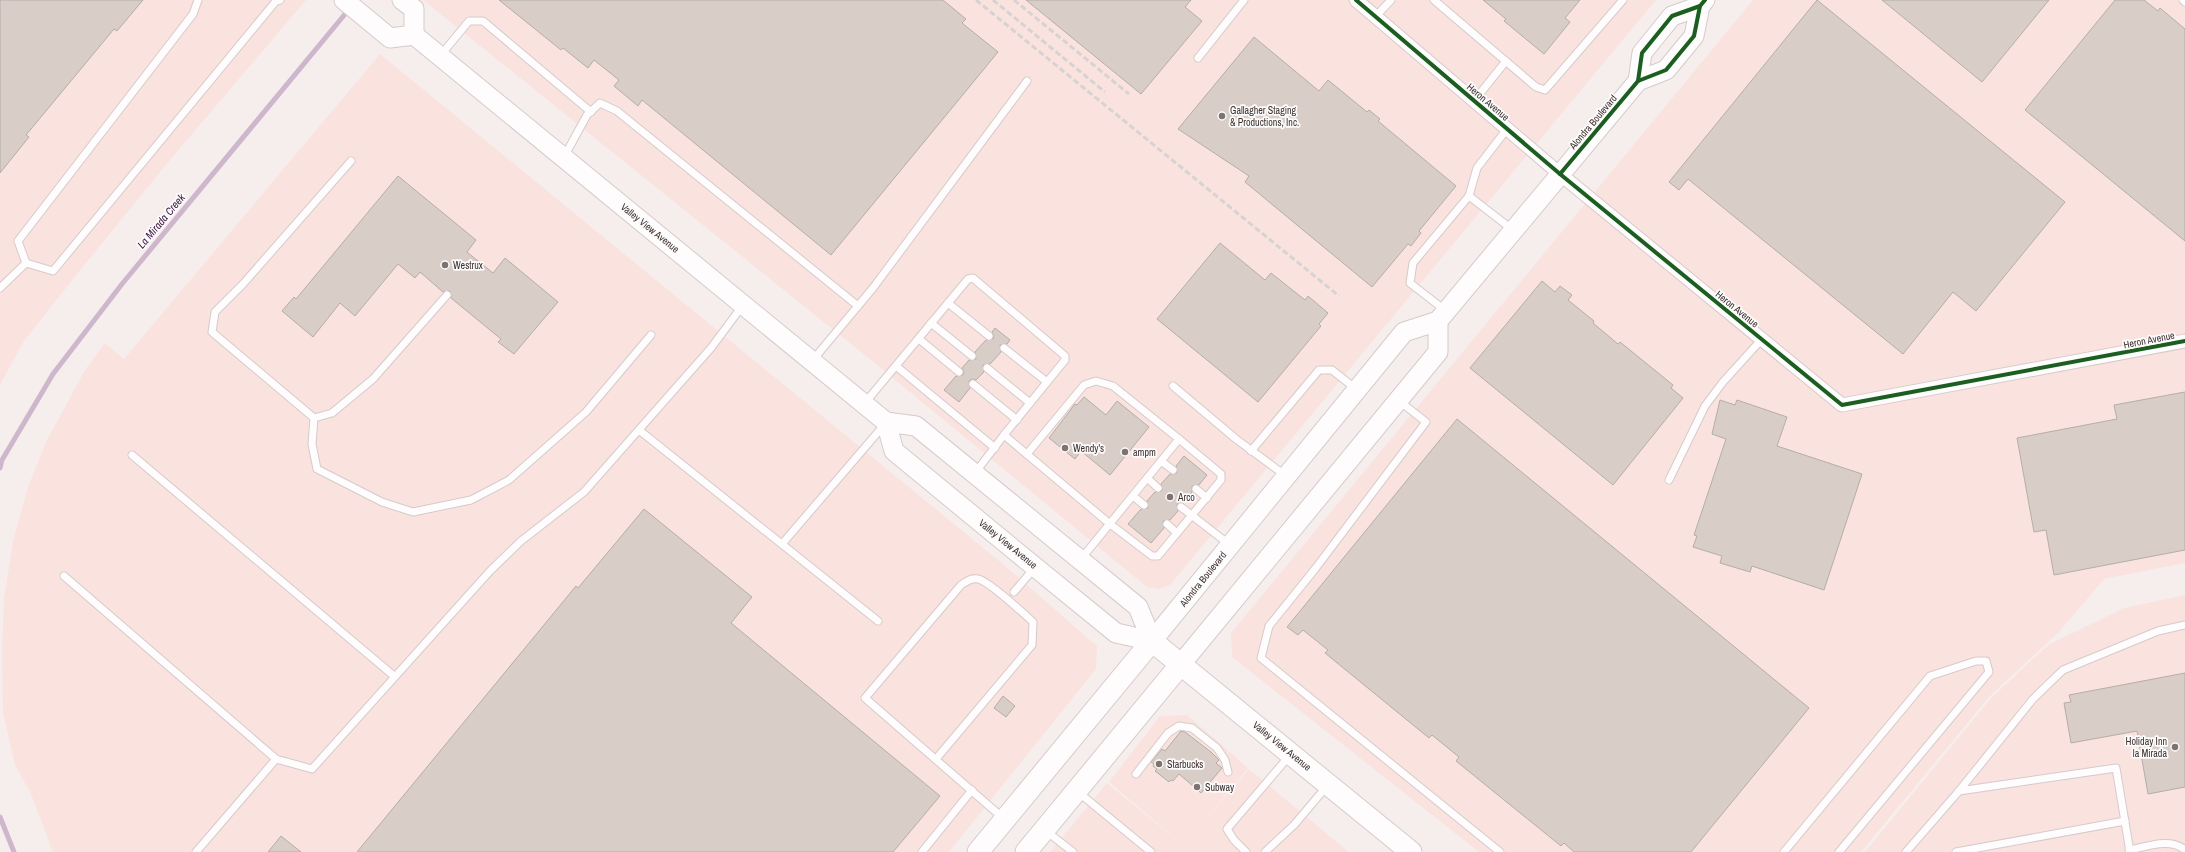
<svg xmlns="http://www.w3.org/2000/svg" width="2185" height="852" font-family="'Archivo Narrow',sans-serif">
	<rect width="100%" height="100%" fill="#f6eeed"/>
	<g fill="#fae2df">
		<polygon points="0,0 306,0 165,166 73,279 24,341 0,385"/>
		<polygon points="423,0 1656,0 1170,585 1159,589 1147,587 866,356"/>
		<polygon points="1753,0 2185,0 2185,563 2104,579 2058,633 1989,697 1861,852 1479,852 1232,657 1231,633"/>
		<polygon points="380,54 1004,565 1097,646 1096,669 949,852 53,852 30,792 15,765 3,713 2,650 4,599 13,541 28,487 46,442 85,370 105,343 124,359"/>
		<polygon points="2185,595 2185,852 1865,852 1991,698 2048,645 2124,608"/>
		<polygon points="1187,715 1248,768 1194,833 1249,769 1349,852 1050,852 1107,783 1184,846 1109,782 1160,716"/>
	</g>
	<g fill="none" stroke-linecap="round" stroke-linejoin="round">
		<g stroke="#ceb6cd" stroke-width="5">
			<polyline points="0,468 2,460 53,374 122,284 350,8"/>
			<polyline points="0,817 14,852"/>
		</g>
	</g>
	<g fill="#d8cdc7" stroke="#b5ada9">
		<polygon points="0,0 143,0 117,31 114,29 26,135 29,137 0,173"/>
		<polygon points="499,0 943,0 966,19 962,23 998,52 831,255 642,100 638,106 614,86 619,80 594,60 588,68 563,48 561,50"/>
		<polygon points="1026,0 1191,0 1185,7 1202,21 1141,94"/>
		<polygon points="1483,0 1580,0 1565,18 1570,22 1544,54 1504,21 1506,19"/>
		<polygon points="1817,0 2065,202 1976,311 1953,292 1903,354 1688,179 1679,190 1669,182"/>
		<polygon points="1882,0 2049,0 1982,82"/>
		<polygon points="2115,0 2144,0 2158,11 2160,8 2185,29 2185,241 2025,110"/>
		<polygon points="1254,37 1319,91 1328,80 1367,112 1369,110 1380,119 1378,121 1456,186 1419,231 1421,233 1411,246 1408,244 1372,287 1245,182 1249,176 1178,129"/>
		<polygon points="398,176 476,240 467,252 493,273 505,258 558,302 514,354 498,342 501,339 451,298 450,291 443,292 420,272 415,278 398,264 355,316 340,303 313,337 282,311 294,297 296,299"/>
		<polygon points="1220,243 1265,280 1271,273 1305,300 1308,296 1328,313 1319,324 1321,326 1258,402 1157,319"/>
		<polygon points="1542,281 1555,292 1560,286 1572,295 1568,300 1594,321 1593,323 1618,344 1620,342 1673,385 1671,388 1683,398 1613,485 1470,368"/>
		<polygon points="995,328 1010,340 1007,344 1000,345 1001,352 990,364 983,365 984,372 976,380 972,379 969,381 970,388 959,402 944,390 956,376 963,375 964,372 962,368 969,360 976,359 975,352 986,340 993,339 994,336 992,332"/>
		<polygon points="2185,392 2185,550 2054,575 2046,530 2034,532 2017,438 2117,419 2114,405"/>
		<polygon points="1084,397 1106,415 1117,401 1149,427 1110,475 1081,451 1075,459 1049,438 1075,404 1077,405"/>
		<polygon points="1720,400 1735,405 1737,400 1787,417 1777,446 1862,474 1824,590 1752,566 1750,572 1720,563 1722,556 1693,547 1697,536 1694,535 1726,439 1712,434"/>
		<polygon points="1457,419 1809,708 1691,852 1574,852 1564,843 1561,846 1456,761 1459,757 1432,735 1429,738 1325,653 1328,650 1303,630 1298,635 1287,627"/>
		<polygon points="1184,456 1207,475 1199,485 1192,486 1192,492 1184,503 1177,504 1178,511 1170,520 1163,521 1164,528 1151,543 1128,524 1141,509 1148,508 1147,501 1155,492 1162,491 1161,484 1170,474 1177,473 1176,466"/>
		<polygon points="644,509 752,597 731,623 940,796 893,852 357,852 576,586 578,588"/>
		<polygon points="2185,673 2185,787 2148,794 2137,731 2071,743 2064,703 2071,702 2069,695"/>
		<polygon points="1003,696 1015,706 1006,717 994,708"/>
		<polygon points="1181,731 1185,732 1211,752 1219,760 1216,763 1222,768 1201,793 1179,774 1173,781 1171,780 1169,782 1155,771 1157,769 1153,766 1154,764 1151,762 1157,755 1162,749 1165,751"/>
		<polygon points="281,836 301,852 268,852"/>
	</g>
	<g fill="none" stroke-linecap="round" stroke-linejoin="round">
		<g stroke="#d5cbca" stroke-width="9">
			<g id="lane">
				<polyline points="198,0 193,14 18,241 26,263 53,271 276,1 280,0"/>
				<polyline points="1434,0 1536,87 1545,90 1623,0"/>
				<polyline points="2183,0 2185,2"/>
				<polyline points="1376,16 1391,0"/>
				<polyline points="440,56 469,21 483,21 591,112"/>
				<polyline points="1198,58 1244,0"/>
				<polyline points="1474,101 1506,61"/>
				<polyline points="564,157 587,115 600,103 617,111 858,306"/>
				<polyline points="351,161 243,284 215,312 212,332 314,418 312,444 317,469 382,502 413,512 471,500 509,480 586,412 651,335"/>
				<polyline points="1469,196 1477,168 1507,129"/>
				<polyline points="0,288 26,263"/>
				<polyline points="948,303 989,336"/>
				<polyline points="1446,311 1410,283 1413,263 1469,196 1513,230"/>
				<polyline points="931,323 972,356"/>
				<polyline points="919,339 959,372"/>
				<polyline points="1004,348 1047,382"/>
				<polyline points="812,361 873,288 1027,81"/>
				<polyline points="896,366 995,448"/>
				<polyline points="987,368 1030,403"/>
				<polyline points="973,384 1017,420"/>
				<polyline points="1173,386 1236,439 1286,476"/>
				<polyline points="1398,400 1426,422 1315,569 1269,626 1261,658 1500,852"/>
				<path d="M864,404l104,-125 5,-1 92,78v4l-61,75 106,89 42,32h6l63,-76v-6l-42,-35c-33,40 -65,80 -98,120"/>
				<polyline points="314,418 332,413 373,379 447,295"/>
				<polyline points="639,430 878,621"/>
				<polyline points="1251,451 1319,370 1332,370 1356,389"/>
				<polyline points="1027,454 1084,385 1096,381 1113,386 1179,439"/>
				<polyline points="132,455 394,676"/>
				<polyline points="1161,461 1173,470"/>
				<polyline points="975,473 1004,435"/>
				<polyline points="1147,478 1158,488"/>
				<polyline points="1669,480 1705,406 1723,382 1762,339"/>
				<polyline points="1196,489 1207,498"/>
				<polyline points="1133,496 1144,505"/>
				<polyline points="1181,507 1230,545"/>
				<polyline points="1167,524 1177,533"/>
				<polyline points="782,544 885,424"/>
				<polyline points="64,576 276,759 312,769 490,571 521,541 584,492 711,348 743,305"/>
				<polyline points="1014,592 1031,572"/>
				<path d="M936,759l96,-114 1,-23c-10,-9 -44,-41 -55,-43 -7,-1 -11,2 -17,6l-96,113 138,120"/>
				<polyline points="1136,774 1168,733 1179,726 1192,728 1217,748 1225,760 1228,772"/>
				<polyline points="1959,791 2116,768 2130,852"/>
				<polyline points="1078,792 1151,852"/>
				<polyline points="1046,831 1073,852"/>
				<path d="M2129,850c17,-3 41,-13 56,0"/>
				<polyline points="196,852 276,759"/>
				<polyline points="922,852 972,790"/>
				<polyline points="1246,852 1234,840 1227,829 1290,755"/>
				<polyline points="1265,852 1294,825 1327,786"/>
				<polyline points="1784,852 1930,676 1976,661 1986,661 1989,672 1839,852"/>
				<polyline points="1906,852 1959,791 2033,699 2063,670 2158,631 2185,625"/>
				<polyline points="1956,852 2125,821"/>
			</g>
		</g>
		<g stroke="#d5cbca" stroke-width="15">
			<polyline id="street" points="1356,0 1560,174 1842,405 2185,341"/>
		</g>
		<g stroke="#d5cbca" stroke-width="21">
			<g id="secondary">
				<polyline points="344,0 390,38 414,35 886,422 916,426 1138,607 1152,641"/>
				<polyline points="402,0 414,9 414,35"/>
				<polyline points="1638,81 1642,53 1672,16 1700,6"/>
				<polyline points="886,422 894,451 1013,549 1116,633 1152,641"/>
				<polyline points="1152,641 1404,332 1438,321 1638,81 1666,70 1694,36 1700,6 1705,0"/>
				<polyline points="1181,664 1438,352 1438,321"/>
			</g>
		</g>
		<g stroke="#d5cbca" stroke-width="23">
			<g id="primary">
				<polyline points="978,852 1152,641 1411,852"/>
				<polyline points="1026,852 1181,664"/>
			</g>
		</g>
		<use href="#lane" stroke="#fefcfc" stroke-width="7"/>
		<use href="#street" stroke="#fefcfc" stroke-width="13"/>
		<use href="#secondary" stroke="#fefcfc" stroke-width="19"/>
		<use href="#primary" stroke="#fefcfc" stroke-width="21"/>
		<g stroke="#d6d3d2" stroke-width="3" stroke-dasharray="6 3" stroke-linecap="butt">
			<polyline points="976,0 1339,296"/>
			<polyline points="993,0 1105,92"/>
			<polyline points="1014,0 1129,94"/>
		</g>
		<g stroke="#fcfcfc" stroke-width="6">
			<g id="cycleway">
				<polyline points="1356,0 1560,174 1842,405 2185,341"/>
				<polyline points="1638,81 1642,53 1672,16 1700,6"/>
				<polyline points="1560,174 1638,81 1666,70 1694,36 1700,6 1705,0"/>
			</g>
		</g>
		<use href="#cycleway" stroke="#1b5e20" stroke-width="4"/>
	</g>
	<g fill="#7f7372" stroke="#fcfcfc" stroke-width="1.5">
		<circle cx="1222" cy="116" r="4"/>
		<circle cx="445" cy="265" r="4"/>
		<circle cx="1065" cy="448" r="4"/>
		<circle cx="1125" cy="452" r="4"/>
		<circle cx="1170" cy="497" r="4"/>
		<circle cx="2175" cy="747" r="4"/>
		<circle cx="1159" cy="764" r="4"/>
		<circle cx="1197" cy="787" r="4"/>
	</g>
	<g text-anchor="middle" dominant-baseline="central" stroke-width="3.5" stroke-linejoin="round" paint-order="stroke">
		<g font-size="10" fill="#3f312f" stroke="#fcfcfc">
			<text transform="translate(1488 102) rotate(40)">Heron Avenue</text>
			<text transform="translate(1593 122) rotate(-50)">Alondra Boulevard</text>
			<text transform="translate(650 228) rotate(39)">Valley View Avenue</text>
			<text transform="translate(1737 309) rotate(39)">Heron Avenue</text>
			<text transform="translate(2149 340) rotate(-11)">Heron Avenue</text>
			<text transform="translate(1008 544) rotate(39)">Valley View Avenue</text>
			<text transform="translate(1203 579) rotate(-51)">Alondra Boulevard</text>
			<text transform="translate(1282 746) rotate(39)">Valley View Avenue</text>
		</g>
		<g font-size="10" fill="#3f312f" stroke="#fcfcfc" text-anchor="start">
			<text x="1230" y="110">Gallagher Staging<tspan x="1230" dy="12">&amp; Productions, Inc.</tspan></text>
			<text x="453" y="265">Westrux</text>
			<text x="1073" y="448">Wendy's</text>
			<text x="1133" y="452">ampm</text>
			<text x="1178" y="497">Arco</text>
			<text x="2167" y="741" text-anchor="end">Holiday Inn<tspan x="2167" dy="12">la Mirada</tspan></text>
			<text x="1167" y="764">Starbucks</text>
			<text x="1205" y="787">Subway</text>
		</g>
		<g font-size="11" font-style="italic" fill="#3e1742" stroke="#fcfcfc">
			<text transform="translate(161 221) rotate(-50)">La Mirada Creek</text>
		</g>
	</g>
</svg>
